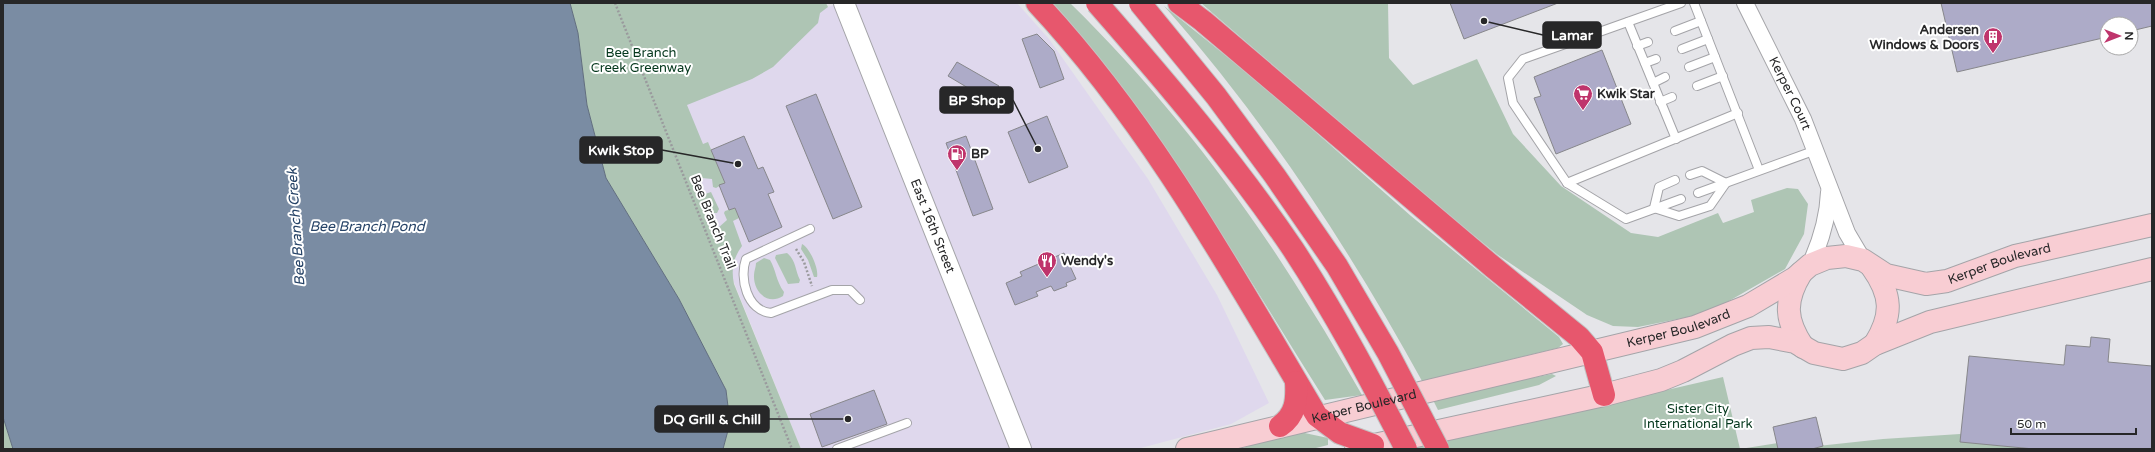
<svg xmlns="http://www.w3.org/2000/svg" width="2155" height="452" font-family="'Varela Round',sans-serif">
	<rect width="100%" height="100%" fill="#e5e5e9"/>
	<polygon fill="#dfd8ed" points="840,3 1017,3 1049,39 1148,179 1217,295 1269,403 1231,424 1137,449 801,449 666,113 828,7"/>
	<g fill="#aec5b4">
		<path d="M570,3h256l2,4 -8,6 -2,10 -45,44 -21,12 -65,26 16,39 5,-2 17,41 -9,5 -3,-1 -1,-8 -10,-1 -2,4 2,9 3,3 6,-2 8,17 -2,4h-6v7l3,7 4,1 9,-8 -3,-7 1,-2 10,-3 4,10 -6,3 9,25c-9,12 -11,24 -8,38l67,165h-78l7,-26 -4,-33 -47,-91 -73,-121 -19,-73 -9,-72z"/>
		<path d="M1053,3h17c92,90 174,196 241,306 18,28 34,57 51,86l-37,5c-86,-136 -165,-276 -272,-397z"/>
		<polygon points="1201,3 1388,3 1389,58 1413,85 1477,59 1513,134 1561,186 1631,233 1658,237 1718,213 1723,223 1754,212 1751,200 1787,188 1798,189 1808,204 1804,234 1785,269 1708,313 1638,327 1613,326 1587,315 1498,255 1425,196"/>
		<path d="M1164,6l97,78 150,132 148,121 4,7 -5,4 -136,33c-73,-133 -157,-261 -258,-375z"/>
		<path d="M802,244c8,4 17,25 15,33h-3l-6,-17 -7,-11z"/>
		<path d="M787,253c9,7 8,17 13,27l-1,3 -11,1 -13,-26 1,-3z"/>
		<path d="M764,258l6,2c6,10 6,21 14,32l-1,4c-16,10 -30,-5 -29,-21 0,-4 2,-8 2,-12z"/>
		<polygon points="1552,374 1556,376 1539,385 1438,410 1432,398"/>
		<polygon points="1723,377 1740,449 1778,443 1780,449 1411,449"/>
		<polygon points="3,417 13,449 3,449"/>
		<polygon points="1300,432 1328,438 1328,445 1312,449 1240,449 1282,435"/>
		<polygon points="1960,434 2095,449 1790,449 1883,439"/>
	</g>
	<polygon fill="#7a8ca3" stroke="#616e7e" points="3,3 570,3 578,33 587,105 606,178 679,299 726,390 730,423 723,449 13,449 3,417"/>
	<g fill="#adabc8" stroke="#87878b">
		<polygon points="1450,3 1558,3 1464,39"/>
		<polygon points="1941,3 2152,3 2152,26 2131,31 2131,24 2107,24 2107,37 1957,72"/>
		<polygon points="1037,34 1054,51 1064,79 1040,88 1022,39"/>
		<polygon points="1602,50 1631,124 1556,154 1534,98 1541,96 1534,77"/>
		<polygon points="957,62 999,86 990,101 948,76"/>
		<polygon points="816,94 862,207 833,219 786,106"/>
		<polygon points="1047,116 1068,167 1029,183 1008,132"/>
		<polygon points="744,136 758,169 763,167 774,192 768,194 782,227 749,242 735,208 729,210 719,185 725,183 711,150"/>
		<polygon points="966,136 993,209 973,216 946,143"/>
		<polygon points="1064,253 1076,279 1066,283 1067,286 1054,291 1051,286 1036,292 1038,296 1015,305 1006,283 1022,276 1020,272"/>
		<polygon points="2091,337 2110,339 2108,362 2152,366 2152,449 2034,449 1960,442 1969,356 2064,365 2066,345 2090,347"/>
		<polygon points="874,390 887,424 822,447 810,414"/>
		<polygon points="1816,417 1823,446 1812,449 1778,449 1773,427"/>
	</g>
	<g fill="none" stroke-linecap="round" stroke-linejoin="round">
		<g stroke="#a4a4a8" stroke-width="10">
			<g id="service">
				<polyline points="1694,3 1759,170"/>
				<polyline points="1628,22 1676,139"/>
				<polyline points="1675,31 1701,21"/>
				<polyline points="1637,46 1648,42"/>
				<polyline points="1682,49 1708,39"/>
				<polyline points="1645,63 1656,59"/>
				<polyline points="1689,67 1715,57"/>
				<polyline points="1653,83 1665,77"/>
				<polyline points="1697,86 1723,76"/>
				<polyline points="1660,102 1672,97"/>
				<polyline points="1675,180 1659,187 1654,208 1679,216 1710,206 1726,183 1702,171 1690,175"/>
				<polyline points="1567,183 1738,113"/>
				<polyline points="1698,193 1816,150"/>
				<polyline points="1681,199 1626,219 1567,183 1513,103 1508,78 1523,59 1681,3"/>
				<path d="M810,229l-64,30c-7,19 1,52 25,54l61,-23h18l10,10"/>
				<polyline points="837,449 907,423"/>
			</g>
		</g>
		<g stroke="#a4a4a8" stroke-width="18">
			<g id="minor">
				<path id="s1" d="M1745,3l58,116 44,114 16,27"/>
				<path d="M1810,265c11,-24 18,-47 19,-73"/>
			</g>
		</g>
		<g stroke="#a4a4a8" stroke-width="22">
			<g id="tertiary">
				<path id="s2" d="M844,3l177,446"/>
			</g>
		</g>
		<g stroke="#a4a4a8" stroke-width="24">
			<g id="secondary">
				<path d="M1872,267c20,28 21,48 3,77"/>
				<path d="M1801,273c-17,28 -16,47 2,74"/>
				<path id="s3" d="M1187,449l508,-122 53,-21 47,-28 15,-13 17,-7 19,-2 17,4 23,15 40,9 21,-3 68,-25 137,-31"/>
				<polyline points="1356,449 1604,395 1661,380 1683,371 1733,345 1751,338 1769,337 1795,342 1814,353 1843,359 1862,353 1875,344 1930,322 2152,269"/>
			</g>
		</g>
		<g stroke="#c3c3c3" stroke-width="24">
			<g id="motorway">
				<path d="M1037,3c115,123 195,270 280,413l23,17 33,12"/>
				<polyline points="1179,3 1203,21 1493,267 1579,337 1592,352 1604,395"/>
				<path d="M1280,426c16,-11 17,-26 16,-44"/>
			</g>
		</g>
		<g stroke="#9a9a9d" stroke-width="2.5" stroke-dasharray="2 2" stroke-linecap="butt">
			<polyline points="615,3 792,449"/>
			<polyline points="796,249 804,262 812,286"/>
		</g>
		<use href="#service" stroke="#fff" stroke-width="8"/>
		<use href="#minor" stroke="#fff" stroke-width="16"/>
		<use href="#tertiary" stroke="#fff" stroke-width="20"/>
		<use href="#secondary" stroke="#f8cdd3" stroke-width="22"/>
		<use href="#motorway" stroke="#e7576d" stroke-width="22"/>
		<g stroke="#c3c3c3" stroke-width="24" stroke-linecap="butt">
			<g id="motorway-bridge">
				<path d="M1097,3c69,79 137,159 196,246 42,64 78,132 113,200"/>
				<polyline points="1140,3 1216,96 1275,176 1337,266 1388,353 1438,449"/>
			</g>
		</g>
		<use href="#motorway-bridge" stroke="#e7576d" stroke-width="22"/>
	</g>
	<defs>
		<g id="building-pin" transform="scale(1)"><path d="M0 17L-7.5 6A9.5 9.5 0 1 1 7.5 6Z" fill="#bf346c" stroke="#fff"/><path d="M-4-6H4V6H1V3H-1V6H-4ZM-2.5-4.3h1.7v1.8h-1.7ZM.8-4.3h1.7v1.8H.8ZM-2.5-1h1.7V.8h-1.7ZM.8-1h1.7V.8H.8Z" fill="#fff"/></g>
		<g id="supermarket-pin" transform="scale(1)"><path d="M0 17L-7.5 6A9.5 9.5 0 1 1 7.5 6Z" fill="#bf346c" stroke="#fff"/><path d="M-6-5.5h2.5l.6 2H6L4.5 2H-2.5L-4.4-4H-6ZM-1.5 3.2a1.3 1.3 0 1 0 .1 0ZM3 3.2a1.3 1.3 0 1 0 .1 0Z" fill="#fff"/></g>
		<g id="fuel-pin" transform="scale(1)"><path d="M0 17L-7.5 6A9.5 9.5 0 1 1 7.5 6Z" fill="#bf346c" stroke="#fff"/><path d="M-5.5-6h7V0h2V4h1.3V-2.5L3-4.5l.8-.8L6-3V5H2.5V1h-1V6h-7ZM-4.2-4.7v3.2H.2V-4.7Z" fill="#fff"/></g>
		<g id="restaurant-pin" transform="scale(1)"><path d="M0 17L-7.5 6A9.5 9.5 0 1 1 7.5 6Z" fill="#bf346c" stroke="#fff"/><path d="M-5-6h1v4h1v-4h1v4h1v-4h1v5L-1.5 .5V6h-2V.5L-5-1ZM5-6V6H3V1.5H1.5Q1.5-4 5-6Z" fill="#fff"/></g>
	</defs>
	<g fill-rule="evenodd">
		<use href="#building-pin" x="1993" y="37"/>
		<use href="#supermarket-pin" x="1583" y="94"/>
		<use href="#fuel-pin" x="957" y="154"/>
		<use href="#restaurant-pin" x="1047" y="261"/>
	</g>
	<g text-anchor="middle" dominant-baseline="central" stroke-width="4" stroke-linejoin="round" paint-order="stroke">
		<g font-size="13" font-weight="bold" fill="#272728" stroke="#fff" text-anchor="start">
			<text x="1979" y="30" text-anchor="end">Andersen<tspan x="1979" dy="15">Windows &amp; Doors</tspan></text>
			<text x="1597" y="94">Kwik Star</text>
			<text x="971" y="154">BP</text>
			<text x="1061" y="261">Wendy's</text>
		</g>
		<g font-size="13" fill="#04371c" stroke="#fff">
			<text x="641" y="53">Bee Branch<tspan x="641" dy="15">Creek Greenway</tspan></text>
			<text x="1698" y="409">Sister City<tspan x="1698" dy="15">International Park</tspan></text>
		</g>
		<g font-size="13" fill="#272728" stroke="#fff">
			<text stroke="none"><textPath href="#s1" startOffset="101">Kerper Court</textPath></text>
			<text transform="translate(713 222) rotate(68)">Bee Branch Trail</text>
			<text stroke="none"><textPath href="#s2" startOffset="240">East 16th Street</textPath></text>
			<text stroke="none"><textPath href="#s3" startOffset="854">Kerper Boulevard</textPath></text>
			<text stroke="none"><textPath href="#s3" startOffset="506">Kerper Boulevard</textPath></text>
			<text stroke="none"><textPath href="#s3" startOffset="182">Kerper Boulevard</textPath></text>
		</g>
		<g font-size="14" font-style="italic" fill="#264367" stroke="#fff">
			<text x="367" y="226">Bee Branch Pond</text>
			<text transform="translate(296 227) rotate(-94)">Bee Branch Creek</text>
		</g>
	</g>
	<path fill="none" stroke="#272728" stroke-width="1.5" d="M1484 21L1543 35M1038 149L1013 100M738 164L662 150M848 419L769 419"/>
	<g fill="#272728" stroke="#fff" stroke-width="1.5">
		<circle cx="1484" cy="21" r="4"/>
		<circle cx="1038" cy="149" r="4"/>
		<circle cx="738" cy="164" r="4"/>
		<circle cx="848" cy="419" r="4"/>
	</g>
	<g fill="#272728" stroke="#272728" stroke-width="1.5">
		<rect x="1543" y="22" width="58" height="26" rx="4"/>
		<rect x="940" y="87" width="73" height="26" rx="4"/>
		<rect x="580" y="137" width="82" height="26" rx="4"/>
		<rect x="655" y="406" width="114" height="26" rx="4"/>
	</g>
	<g font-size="14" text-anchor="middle" font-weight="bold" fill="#fff">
		<text x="1572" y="40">Lamar</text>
		<text x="977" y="105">BP Shop</text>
		<text x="621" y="155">Kwik Stop</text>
		<text x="712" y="424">DQ Grill &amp; Chill</text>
	</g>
	<rect width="2155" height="452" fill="none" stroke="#272728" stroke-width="8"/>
	<g transform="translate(2119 36) rotate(90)"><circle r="19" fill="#ffffff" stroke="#a9a9a9"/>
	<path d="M0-3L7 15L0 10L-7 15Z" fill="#bf346c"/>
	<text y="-6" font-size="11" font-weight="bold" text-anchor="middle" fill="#272728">N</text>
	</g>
	<path d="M2011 428v6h125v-6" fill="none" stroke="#272728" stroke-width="2"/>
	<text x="2017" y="428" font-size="12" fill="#272728" stroke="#ffffff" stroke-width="3" paint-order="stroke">50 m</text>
</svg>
